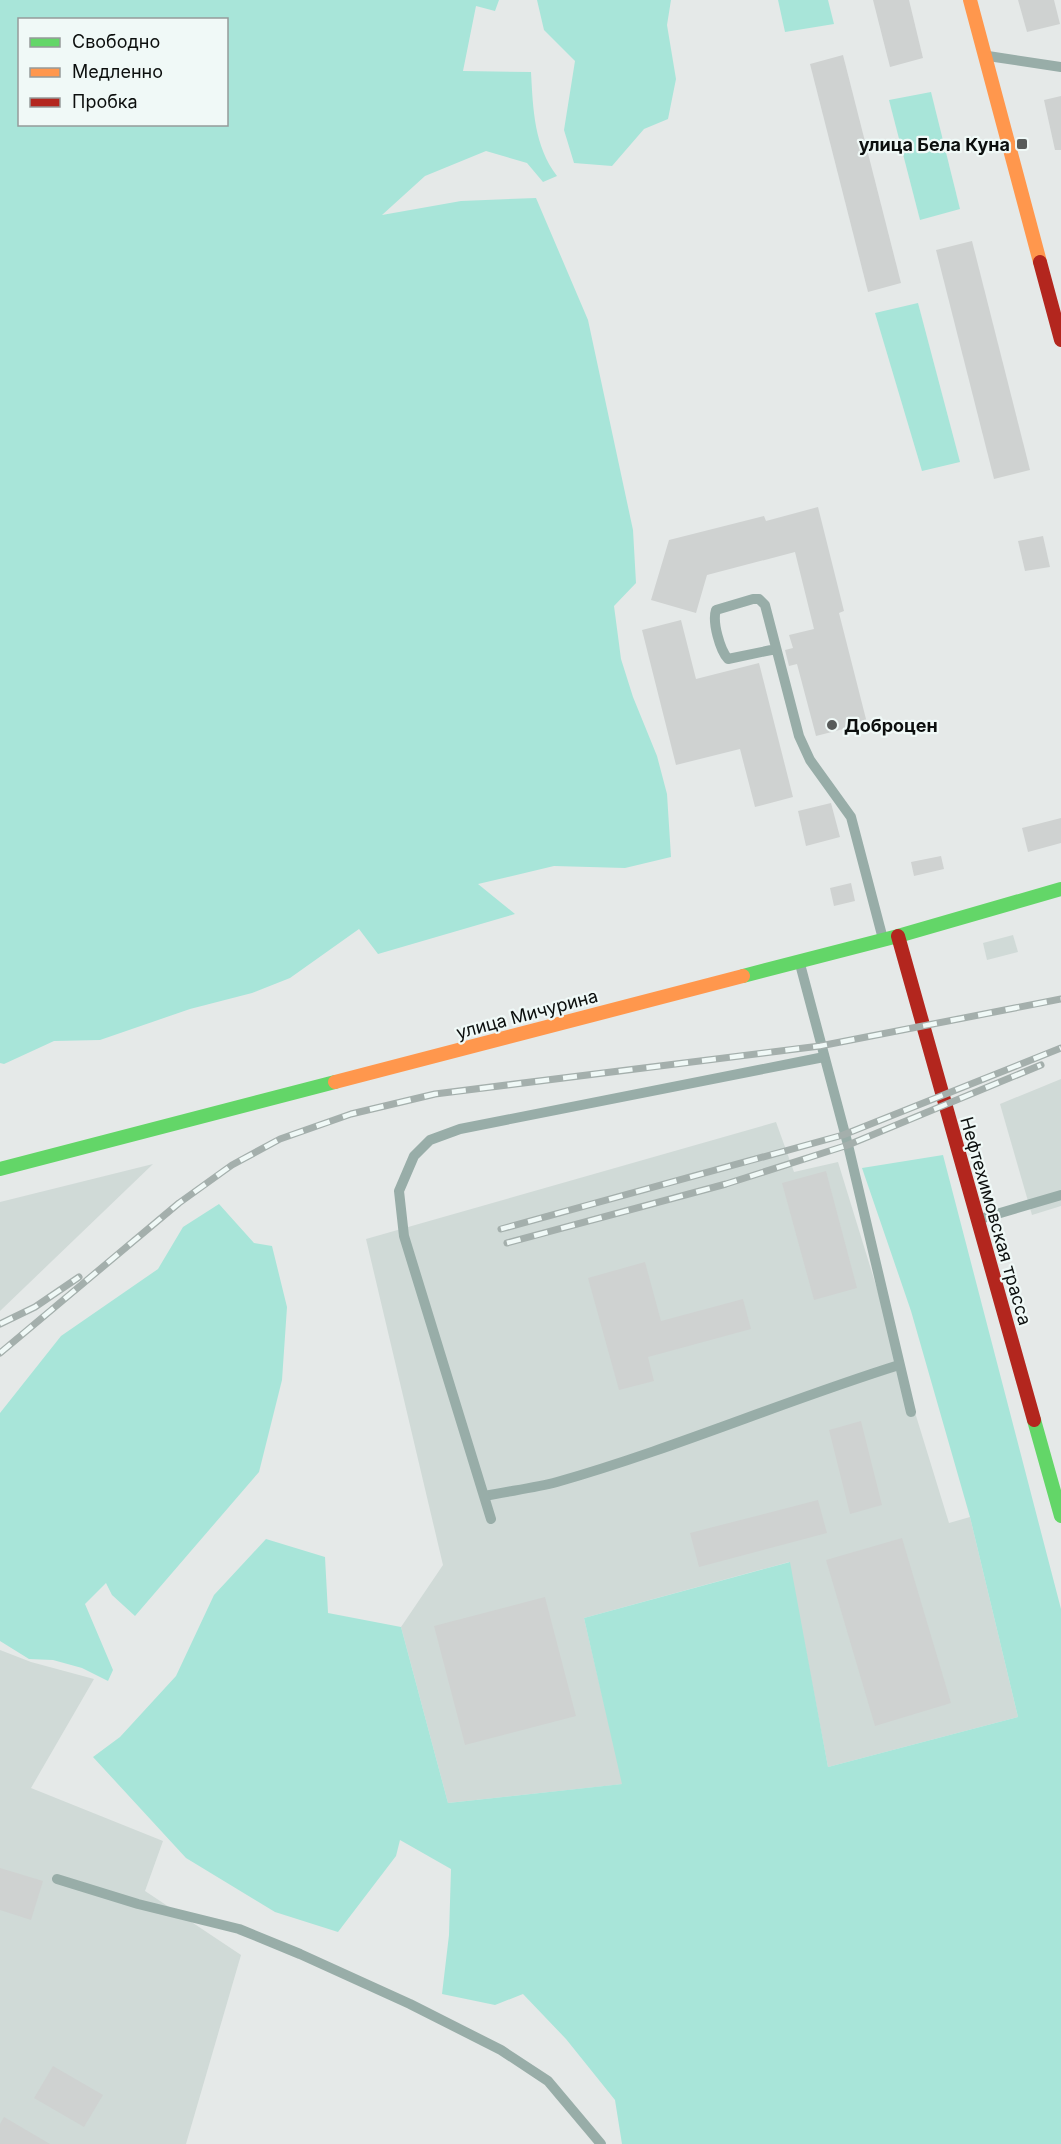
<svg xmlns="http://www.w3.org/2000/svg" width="1061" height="2144" font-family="Inter,sans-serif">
	<rect width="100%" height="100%" fill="#e5e9e8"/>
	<g fill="#d0dad7">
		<polygon points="1013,935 1018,952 987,960 983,943"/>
		<polygon points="1061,1079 1061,1206 1032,1215 1000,1104"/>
		<polygon points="776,1122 794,1172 838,1162 949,1523 970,1517 1018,1717 828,1767 789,1562 584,1618 623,1784 448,1803 401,1627 443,1565 366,1239"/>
		<polygon points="153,1164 0,1311 0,1202"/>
		<polygon points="0,1650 31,1662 94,1679 31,1788 163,1841 145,1891 241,1955 186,2144 0,2144"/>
	</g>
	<g fill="#a8e5d9" fill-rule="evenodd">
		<path d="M0,0h499l-4,11 -19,-5 -13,65 68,1c2,37 3,74 26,104l-14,6 -16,-19 -41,-12 -61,25 -43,39 79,-14 75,-3 52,122 45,210 3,53 -22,23 7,53 12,38 24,59 10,38 4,63 -46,11 -71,-2 -76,18 37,30 -137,40 -19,-25 -69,49 -38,15 -62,16 -90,31 -46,1 -50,23 -4,-1zM20,20h206v104h-206z"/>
		<polygon points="537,0 671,0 667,25 676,79 668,119 644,129 612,166 574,163 564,130 575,61 544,30"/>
		<polygon points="778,0 828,0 834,24 785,32"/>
		<polygon points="931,92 960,209 920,220 889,100"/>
		<polygon points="918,303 960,462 922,471 875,313"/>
		<polygon points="943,1155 1061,1609 1061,2144 622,2144 615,2100 566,2039 523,1994 495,2005 442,1994 449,1935 451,1869 400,1840 396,1856 338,1932 275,1912 186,1858 93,1757 120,1737 176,1676 214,1595 266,1539 325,1557 328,1613 401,1627 448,1803 622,1784 584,1618 790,1562 828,1767 1018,1717 970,1517 911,1311 862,1168"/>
		<polygon points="219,1204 254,1243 272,1246 287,1307 282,1380 259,1472 135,1616 112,1595 106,1583 85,1604 113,1670 108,1681 82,1668 53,1660 29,1659 0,1641 0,1413 61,1336 158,1269 183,1227"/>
	</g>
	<g fill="#cfd2d1">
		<polygon points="873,0 909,0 923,58 890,67"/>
		<polygon points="1018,0 1054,0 1060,24 1027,32"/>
		<polygon points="843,55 901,283 868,292 810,64"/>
		<polygon points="1061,96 1061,150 1055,150 1044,100"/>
		<polygon points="972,241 1030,470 994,479 936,250"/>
		<polygon points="818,507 844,611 839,613 867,723 816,736 797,664 789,666 785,650 793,648 789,635 814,629 795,552 707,575 696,613 651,600 669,540 764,516 766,521"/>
		<polygon points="1043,536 1050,567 1025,571 1018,541"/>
		<polygon points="681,620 696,679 759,663 793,797 755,807 740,749 676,765 642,630"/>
		<polygon points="831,803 840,837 806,846 798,811"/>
		<polygon points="1061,818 1061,843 1028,852 1022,828"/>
		<polygon points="941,856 944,869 914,876 911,862"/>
		<polygon points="851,883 855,901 834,906 830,888"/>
		<polygon points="826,1171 857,1288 814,1300 782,1183"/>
		<polygon points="645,1262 661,1321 743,1299 751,1329 648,1357 654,1381 619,1390 588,1278"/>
		<polygon points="861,1421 882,1505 850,1514 829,1430"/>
		<polygon points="818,1500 827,1533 699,1567 690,1533"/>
		<polygon points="902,1538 951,1703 875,1726 826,1560"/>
		<polygon points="545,1597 576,1716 465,1745 434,1626"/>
		<polygon points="0,1868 43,1881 31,1920 0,1910"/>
		<polygon points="53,2066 103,2095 84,2127 34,2098"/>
		<polygon points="4,2117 50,2144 0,2144 0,2124"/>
	</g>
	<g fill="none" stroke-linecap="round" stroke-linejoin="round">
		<g stroke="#98ada8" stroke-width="10">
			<polyline points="988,56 1061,67"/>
			<path d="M776,649l-48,10c-8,-9 -16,-37 -12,-49l37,-11h6l6,6 34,131 11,24 41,57 32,122"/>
			<polyline points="800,964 848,1145 911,1412"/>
			<polyline points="980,1219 1061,1195"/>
			<path d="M485,1496c24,-5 49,-8 72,-14 116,-33 227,-81 342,-117"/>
			<polyline points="491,1519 404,1236 399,1191 414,1156 430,1140 460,1129 824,1057"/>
			<polyline points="57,1879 138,1904 239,1929 300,1954 410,2004 501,2050 548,2081 601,2144"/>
		</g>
		<g stroke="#63d668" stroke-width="14">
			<polyline points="743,976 898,936 1061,889"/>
			<polyline points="0,1169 335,1082"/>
			<polyline points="1034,1420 1061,1516"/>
		</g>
		<g stroke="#ff974d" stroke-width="14">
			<polyline points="970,0 1040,262"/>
			<polyline points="335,1082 743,976"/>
		</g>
		<g stroke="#b3261e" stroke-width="14">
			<polyline points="1040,262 1061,340"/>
			<polyline points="898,936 1034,1420"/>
		</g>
		<g stroke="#a4afac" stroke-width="7">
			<g id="rail">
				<polyline points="501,1229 843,1135 1061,1048"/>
				<polyline points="507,1243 726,1184 848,1145 1041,1065"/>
				<polyline points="0,1324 35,1307 79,1277"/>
				<polyline points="0,1353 179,1203 232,1165 280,1139 351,1114 435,1094 820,1046 1061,999"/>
			</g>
		</g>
		<use href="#rail" stroke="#f0f9f7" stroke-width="4.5" stroke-dasharray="14" stroke-linecap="butt"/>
	</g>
	<g fill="#585b5a" stroke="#f0f9f7" stroke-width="2">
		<rect x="1016" y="138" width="12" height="12" rx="3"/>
		<circle cx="832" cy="725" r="6"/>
	</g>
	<g text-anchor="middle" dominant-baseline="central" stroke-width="4.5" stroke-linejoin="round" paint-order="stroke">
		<g font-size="18" font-weight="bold" fill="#0c0f0e" stroke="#f0f9f7" text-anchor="end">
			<text x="1010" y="144">улица Бела Куна</text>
			<text x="844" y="725" text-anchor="start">Доброцен</text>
		</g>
		<g font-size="18" fill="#0c0f0e" stroke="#f0f9f7">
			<text transform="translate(527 1014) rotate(-15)">улица Мичурина</text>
			<text transform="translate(996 1221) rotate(74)">Нефтехимовская трасса</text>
		</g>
	</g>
	<rect x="18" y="18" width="210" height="108" fill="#f0f9f7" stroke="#959b9a" stroke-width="1.5"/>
	<rect x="30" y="38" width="30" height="9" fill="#63d668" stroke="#959b9a" stroke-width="1.5"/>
	<text x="72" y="48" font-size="18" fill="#0c0f0e">Свободно</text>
	<rect x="30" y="68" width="30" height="9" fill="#ff974d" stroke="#959b9a" stroke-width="1.5"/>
	<text x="72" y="78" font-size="18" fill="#0c0f0e">Медленно</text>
	<rect x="30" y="98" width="30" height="9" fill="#b3261e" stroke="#959b9a" stroke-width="1.5"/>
	<text x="72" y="108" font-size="18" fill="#0c0f0e">Пробка</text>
</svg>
